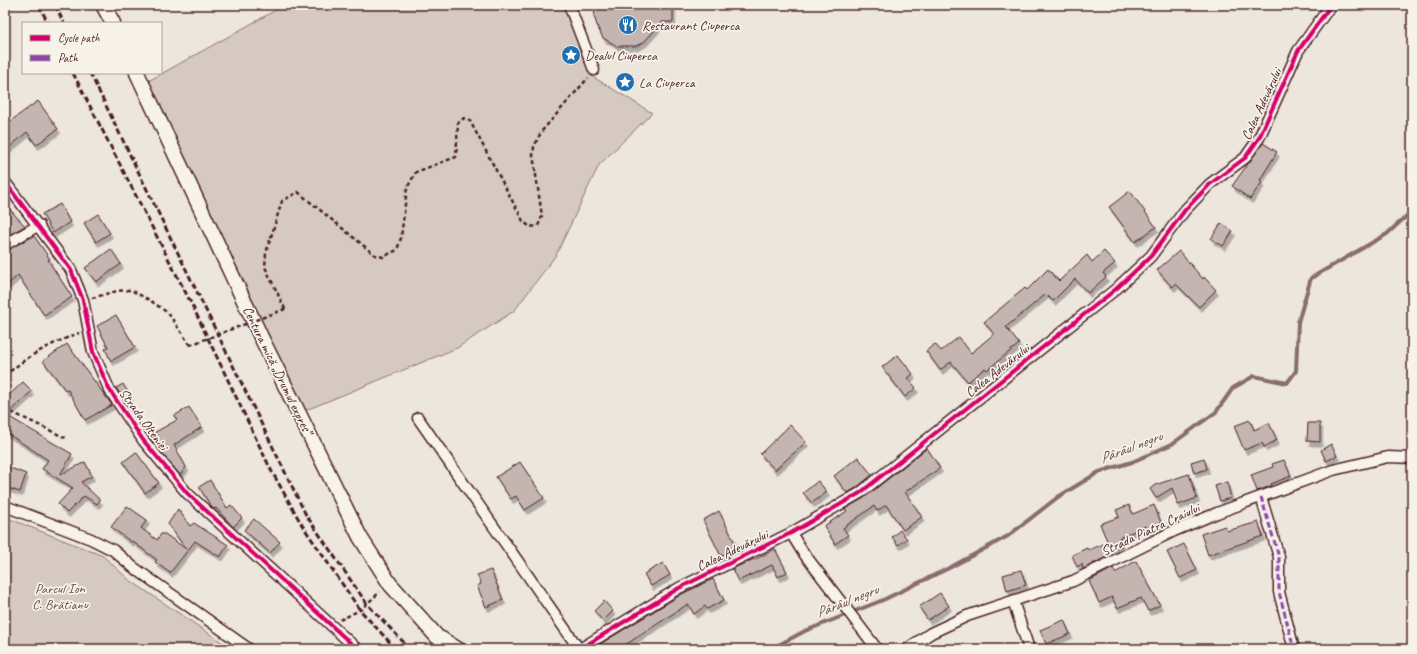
<svg xmlns="http://www.w3.org/2000/svg" width="1417" height="654" font-family="Caveat,sans-serif">
<style>
.green{fill:#d5c9c2;stroke:#907476}
.lines{fill:none;stroke-linecap:round;stroke-linejoin:round}
.stream{stroke:#896c6f;stroke-width:4}
.building{fill:#c4b5b0;stroke:#4a1f2b;filter:url(#shadow)}
.minor-casing{stroke:#4a1f2b;stroke-width:13}
.secondary-casing{stroke:#4a1f2b;stroke-width:17}
.path{stroke:#4a1f2b;stroke-width:2.5;stroke-dasharray:4 3;stroke-linecap:butt}
.minor{stroke:#f7f3e8;stroke-width:10}
.secondary{stroke:#f7f3e8;stroke-width:14}
.rail{stroke:#4a1f2b;stroke-width:3;stroke-dasharray:6 3;stroke-linecap:butt}
.path-bridge{stroke:#4a1f2b;stroke-width:2.5;stroke-dasharray:4 3;stroke-linecap:butt}
.quiet{stroke:#8e44ad;stroke-width:3;stroke-dasharray:6 3;stroke-linecap:butt}
.cycleway-casing{stroke:#f7f3e8;stroke-width:6}
.cycleway{stroke:#d6006c;stroke-width:4}
.labels{text-anchor:middle;stroke-width:3.5;stroke-linejoin:round;paint-order:stroke}
.poi-label{font-size:14px;fill:#4a1f2b;stroke:#f7f3e8;text-anchor:start}
.street-label{font-size:14px;fill:#4a1f2b;stroke:#f7f3e8}
.park-label{font-size:14px;fill:#6d4a51;stroke:#f7f3e8}
.water-label{font-size:15px;font-style:italic;fill:#6f4c53;stroke:#f7f3e8}
</style>
<defs>
<filter id="shadow"><feDropShadow dx="2.5" dy="4.5" stdDeviation="0" flood-color="#0004"/></filter>
</defs>
<rect width="100%" height="100%" fill="#ece6dd"/>
<filter id="ink" filterUnits="userSpaceOnUse"><feTurbulence type="fractalNoise" baseFrequency=".025" numOctaves="2"/><feDisplacementMap in="SourceGraphic" scale="8" xChannelSelector="R" yChannelSelector="G"/><feConvolveMatrix kernelMatrix="1 2 1 2 8 2 1 2 1" color-interpolation-filters="sRGB"/></filter>
<g filter="url(#ink)">
<!-- green -->
<g class="green">
<path d="M285,5H567L590,75L652,113L599,165L556,255L514,311L457,348L299,413L143,84Z"/>
<path d="M5,517L103,556L128,579L232,649H5Z"/>
</g>
<g class="lines">
<!-- stream -->
<path class="stream" d="M771,649L805,631L883,600L951,567L1008,536L1058,497L1099,472L1132,462L1172,444L1216,412L1233,388L1254,376L1287,383L1296,371L1298,322L1311,278L1387,234L1412,211"/>
</g>
<!-- building -->
<g class="building">
<path d="M596,5H673V22H662L644,42L636,46H617L603,38L598,28L594,16Z"/>
<path d="M38,101L58,129L36,145L27,132L5,151V125Z"/>
<path d="M1263,143L1277,152L1260,180L1262,182L1250,199L1232,186Z"/>
<path d="M1130,191L1156,227L1135,242L1109,207Z"/>
<path d="M5,204L25,226L5,237Z"/>
<path d="M60,204L70,222L53,233L42,214Z"/>
<path d="M98,214L110,233L96,242L84,223Z"/>
<path d="M1221,223L1233,231L1223,246L1211,239Z"/>
<path d="M34,236L50,259L48,260L72,297L44,315L18,275L5,287V251Z"/>
<path d="M111,249L121,264L96,282L85,268Z"/>
<path d="M1104,251L1115,263L1103,273L1106,277L1088,293L1075,279L1053,301L1046,294L1006,327L1019,344L987,370L985,368L968,382L951,362L940,370L926,351L935,344L941,351L959,337L971,353L994,334L984,322L1025,288L1027,290L1048,269L1059,281L1087,255L1092,262Z"/>
<path d="M1179,251L1203,279L1204,277L1216,290L1199,307L1176,284L1172,287L1157,270Z"/>
<path d="M116,315L135,347L111,361L105,349L108,347L97,326Z"/>
<path d="M67,344L112,405L85,420L68,390L66,391L43,361Z"/>
<path d="M898,355L913,374L908,378L916,388L905,397L882,367Z"/>
<path d="M23,382L32,391L6,415L72,454L60,475L85,462L92,476L81,482L100,500L97,504L84,496L67,513L58,504L73,488L42,469L48,460L5,432V399Z"/>
<path d="M123,384L131,397L125,401L116,388Z"/>
<path d="M189,407L202,427L174,445L186,467L180,475L154,444L150,435L177,420L174,416Z"/>
<path d="M1250,420L1254,430L1269,423L1277,440L1264,447L1262,443L1244,450L1234,426Z"/>
<path d="M1308,423H1320V442L1307,441Z"/>
<path d="M790,425L806,442L775,470L760,454Z"/>
<path d="M1331,444L1337,456L1326,461L1321,450Z"/>
<path d="M927,448L940,468L905,492L922,517L903,530L886,505L877,511L874,506L843,528L848,535L835,544L824,526L847,511L845,509L864,498Z"/>
<path d="M136,452L159,483L145,493L123,462Z"/>
<path d="M858,457L872,475L856,488L847,493L834,476Z"/>
<path d="M1204,458L1207,469L1194,473L1191,462Z"/>
<path d="M1284,460L1291,476L1271,484V486L1257,491L1251,475L1273,467L1272,464Z"/>
<path d="M520,462L544,498L525,510L516,496L511,499L496,477Z"/>
<path d="M5,466L26,474L20,492L5,487Z"/>
<path d="M1189,474L1197,498L1178,505L1172,488L1156,498L1150,489L1155,485Z"/>
<path d="M210,480L227,508L231,505L242,518L233,527L216,508L214,509L212,508L199,487Z"/>
<path d="M818,481L827,492L812,503L803,493Z"/>
<path d="M1227,482L1231,498L1220,501L1215,486Z"/>
<path d="M1129,505L1133,514L1154,505L1162,525L1147,531L1145,526L1119,538L1122,546L1111,550L1100,524L1119,517L1116,510Z"/>
<path d="M127,506L147,520L141,528L157,540L161,534H165L186,549L168,524L178,509L190,526L194,523L228,545L220,557L195,541L170,573L155,562L157,560L132,541L131,542L111,527Z"/>
<path d="M719,511L739,551L727,557L725,554L721,556L703,520Z"/>
<path d="M254,519L280,542L270,553L244,530Z"/>
<path d="M1258,522L1263,536L1208,555L1201,534L1225,526L1227,531Z"/>
<path d="M900,530L907,539L898,545L892,537Z"/>
<path d="M1104,544L1108,556L1083,569L1082,564L1077,567L1072,555L1087,548L1088,550Z"/>
<path d="M1184,544L1197,570L1180,578L1167,552Z"/>
<path d="M775,549L787,572L778,577L772,565L738,581L732,569L754,559V560Z"/>
<path d="M1136,561L1160,605L1148,611L1141,598L1117,608L1112,597L1099,603L1089,581L1113,568L1115,573Z"/>
<path d="M663,563L670,575L651,586L644,574Z"/>
<path d="M491,570L503,600L486,607L477,586L481,584L477,575Z"/>
<path d="M1021,570L1026,585L1007,591L1003,575Z"/>
<path d="M713,579L724,600L707,609L705,606L694,614L688,604L619,649H592L682,594Z"/>
<path d="M940,593L949,606L928,620L919,607Z"/>
<path d="M604,601L613,611L603,621L594,611Z"/>
<path d="M1064,620L1070,634L1046,644L1040,630Z"/>
</g>
<g class="lines">
<defs>
<g id="minor">
<path d="M569,5L594,70"/>
<path d="M5,182L71,270L83,300L93,352L109,389L143,440L187,493L357,649"/>
<path d="M5,245L39,225"/>
<path d="M418,418L579,649"/>
<path d="M1261,497L1279,557V592L1294,649"/>
<path d="M5,506L91,539L113,550L133,567L249,649"/>
<path d="M791,533L802,551L877,649"/>
<path d="M1013,601L1029,649"/>
<path d="M442,637L461,649"/>
<path d="M580,649L679,588L791,533L860,493L1116,289L1151,256L1185,210L1210,184L1245,158L1259,138L1298,51L1331,5"/>
<path d="M907,649L931,633L967,616L1073,581L1174,531L1217,513L1333,470L1388,457L1412,458"/>
</g>
<g id="secondary">
<path d="M103,5L113,23"/>
<path d="M137,73L261,337L360,537L390,584L448,649"/>
</g>
</defs>
<!-- minor casing -->
<use href="#minor" class="minor-casing"/>
<!-- secondary casing -->
<use href="#secondary" class="secondary-casing"/>
<!-- path -->
<g class="path">
<path d="M92,298L117,291L131,290L151,301L168,313L190,345"/>
<path d="M285,309L265,267L266,253L282,201L298,192L375,255L383,257L397,250L401,238L407,188L416,172L456,157L458,123L464,118L470,121L523,221L530,227L538,226L542,216L533,155L534,147L541,132L588,78"/>
<path d="M5,376C26,356 53,343 79,333"/>
<path d="M5,409L66,438"/>
<path d="M340,620L360,610L380,592"/>
</g>
<!-- minor -->
<use href="#minor" class="minor"/>
<!-- secondary -->
<use href="#secondary" class="secondary"/>
<!-- rail -->
<g class="rail">
<path d="M39,5L48,23"/>
<path d="M55,5L64,23"/>
<path d="M73,73L192,305L271,470L302,525L360,610L396,649"/>
<path d="M90,73L306,515L367,604L410,649"/>
</g>
<!-- path-bridge -->
<path class="path-bridge" d="M190,345L285,309"/>
<!-- quiet -->
<path class="quiet" d="M1261,497L1279,557V592L1294,649"/>
<defs>
<g id="cycleway">
<path d="M5,182L71,270L83,300L93,352L109,389L143,440L187,493L357,649"/>
<path d="M580,649L679,588L791,533L860,493L1116,289L1151,256L1185,210L1210,184L1245,158L1259,138L1298,51L1331,5"/>
</g>
</defs>
<!-- cycleway casing -->
<use href="#cycleway" class="cycleway-casing"/>
<!-- cycleway -->
<use href="#cycleway" class="cycleway"/>
</g>
</g>
<!-- icons -->
<defs>
<symbol id="restaurant-disc" viewBox="-11 -11 22 22"><circle r="9.5" fill="#1f6fb2" stroke="#f7f3e8"/><path d="M-5-6h1v4h1v-4h1v4h1v-4h1v5L-1.5 .5V6h-2V.5L-5-1ZM5-6V6H3V1.5H1.5Q1.5-4 5-6Z" fill="#fff"/></symbol>
<symbol id="sight-disc" viewBox="-11 -11 22 22"><circle r="9.5" fill="#1f6fb2" stroke="#f7f3e8"/><path d="M0-6L1.8-2.2L6-1.7L2.9 1.2L3.7 5.4L0 3.3L-3.7 5.4L-2.9 1.2L-6-1.7L-1.8-2.2Z" fill="#fff"/></symbol>
</defs>
<g fill-rule="evenodd">
<use href="#restaurant-disc" x="617" y="14" width="22" height="22"/>
<use href="#sight-disc" x="560" y="44" width="22" height="22"/>
<use href="#sight-disc" x="614" y="71" width="22" height="22"/>
</g>
<g class="labels">
<!-- poi labels -->
<g class="poi-label">
<text x="642" y="30">Restaurant Ciuperca</text>
<text x="585" y="60">Dealul Ciuperca</text>
<text x="639" y="87">La Ciuperca</text>
</g>
<!-- street labels -->
<g class="street-label">
<text transform="translate(1261 104) rotate(-65)" y="5">Calea Adevărului</text>
<text transform="translate(278 370) rotate(64)" y="5">Centura mică „Drumul expres”</text>
<text transform="translate(997 370) rotate(-38)" y="5">Calea Adevărului</text>
<text transform="translate(144 419) rotate(54)" y="5">Strada Olteniei</text>
<text transform="translate(1150 529) rotate(-25)" y="5">Strada Piatra Craiului</text>
<text transform="translate(732 550) rotate(-26)" y="5">Calea Adevărului</text>
</g>
<!-- park labels -->
<g class="park-label">
<text x="60" y="593">Parcul Ion<tspan x="60" dy="16">C. Brătianu</tspan></text>
</g>
<!-- water labels -->
<g class="water-label">
<text transform="translate(1131 447) rotate(-21)" y="5">Pârâul negru</text>
<text transform="translate(847 601) rotate(-22)" y="5">Pârâul negru</text>
</g>
</g>
<!-- margin -->
<rect width="1417" height="654" fill="none" stroke="#f7f3e8" stroke-width="20"/>
<rect x="10" y="10" width="1397" height="634" fill="none" stroke="#4a1f2b" stroke-width="1.5" filter="url(#ink)"/>
<!-- legend -->
<rect x="22" y="22" width="140" height="52" fill="#f7f3e8" stroke="#b29e9c"/>
<rect x="30" y="35" width="20" height="6" fill="#d6006c" stroke="#b29e9c"/>
<text x="58" y="42" font-size="12" fill="#4a1f2b">Cycle path</text>
<rect x="30" y="55" width="20" height="6" fill="#8e44ad" stroke="#b29e9c"/>
<text x="58" y="62" font-size="12" fill="#4a1f2b">Path</text>
</svg>
